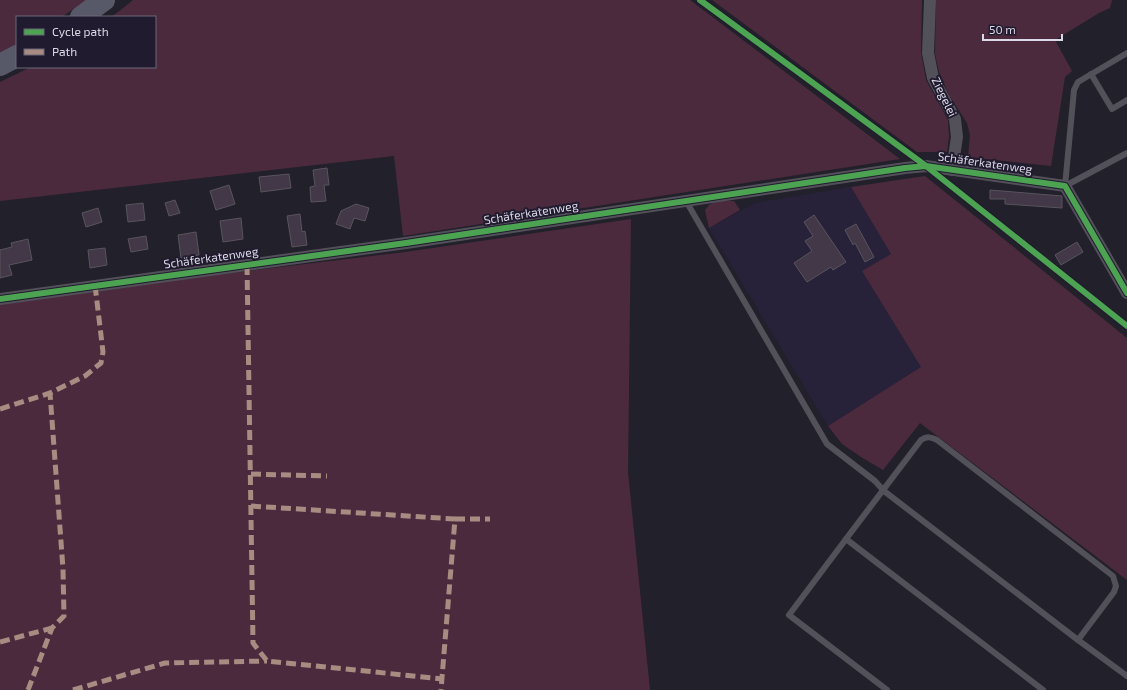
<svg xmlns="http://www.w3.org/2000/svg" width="1127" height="690" font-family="'Exo 2',sans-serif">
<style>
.built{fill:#27223a}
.green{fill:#4c2a3e}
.building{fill:#423847;stroke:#59545d}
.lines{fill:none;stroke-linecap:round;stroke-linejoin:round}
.service{stroke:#525059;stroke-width:6}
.minor{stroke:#525059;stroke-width:12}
.motorway{stroke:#585968;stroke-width:22}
.quiet{stroke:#a88b81;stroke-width:5;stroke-dasharray:10 5;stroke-linecap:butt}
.cycleway-casing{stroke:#201b2f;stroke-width:8}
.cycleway{stroke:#4ca352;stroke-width:6}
.labels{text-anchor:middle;stroke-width:4;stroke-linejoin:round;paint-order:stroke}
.street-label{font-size:12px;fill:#dbd9e7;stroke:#201b2f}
</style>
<rect width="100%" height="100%" fill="#22202a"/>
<!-- built -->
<path class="built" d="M851,187L891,254L862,271L921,367L828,426L709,228L755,203Z"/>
<!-- green -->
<g class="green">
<path d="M0,0H86L62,17H17V45L0,53Z"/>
<path d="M133,0H690L900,159L403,236L394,156L0,201V82L31,67H155V17H111L122,9Z"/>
<path d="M712,0H922L921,52L926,80L948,120L949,137L947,152H917Z"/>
<path d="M936,0H1112L1110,8L1099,13L1055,40L1072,71L1065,77L1051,166L968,157L970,135L967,123L949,95L939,72L935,54Z"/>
<path d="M925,176L1127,338V580L920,423L883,470L861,457L842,444L828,426L921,367L862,271L891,254L851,187Z"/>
<path d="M716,201H734L740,210L709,228L705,210L709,205Z"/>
<path d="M631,219L628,472L650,690H0V305L107,288L405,252Z"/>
</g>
<!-- building -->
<g class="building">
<path d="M327,168L329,185H324L326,201L311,202L310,187L315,186L313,170Z"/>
<path d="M289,174L291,188L261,192L259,177Z"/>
<path d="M229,185L235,204L216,210L210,191Z"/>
<path d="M990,190L1062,196V208L1005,204V199H990Z"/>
<path d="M175,200L180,213L169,216L165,203Z"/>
<path d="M143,203L145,220L128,222L126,205Z"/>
<path d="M356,204L369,208L365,221L354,218L350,229L336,224L341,211Z"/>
<path d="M98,208L102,222L86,227L82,213Z"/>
<path d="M300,214L302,232L305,231L307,245L292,247L287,216Z"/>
<path d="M814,215L846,262L833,270L831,267L807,282L794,263L812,251L805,241L813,236L804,222Z"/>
<path d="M241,218L243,239L223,242L220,221Z"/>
<path d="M856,224L874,257L865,262L855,243L853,245L845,230Z"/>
<path d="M196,232L199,255L181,258L178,235Z"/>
<path d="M146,236L148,249L131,252L128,239Z"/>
<path d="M28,239L32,260L9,265L12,275L0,278V250L12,247L11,243Z"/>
<path d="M1077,242L1083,252L1061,265L1055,255Z"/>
<path d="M105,248L107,265L90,268L88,250Z"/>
</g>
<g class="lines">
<!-- service -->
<g class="service">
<path d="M1091,74L1112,109L1127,100"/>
<path d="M1065,186L1074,90L1078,82L1127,53"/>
<path d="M1065,186L1127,153"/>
<path d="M686,201L827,444L875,481L884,491L1078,640L1114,592L1116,586L1113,576L937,440C931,437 927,436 921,440L846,539L1043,690"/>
<path d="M846,539L789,615L887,690"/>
<path d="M1078,640L1127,676"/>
</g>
<!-- minor -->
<g class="minor">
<path d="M930,0L928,53L933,78L955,119L957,137L952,170"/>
<path d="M0,299L406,243L905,168L926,166L1065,186L1127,293"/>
</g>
<!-- motorway -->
<g class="motorway">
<path d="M81,17L104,0"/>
<path d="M0,65L17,56"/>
</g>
<!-- quiet -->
<g class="quiet">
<path d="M247,265L253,643L267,661L443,679"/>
<path d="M0,409L50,393L85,376L101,363L103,352L95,285"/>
<path d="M251,474L327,476"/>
<path d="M251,506L455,519L441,690"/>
<path d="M455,519H490"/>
<path d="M0,642L52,628"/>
<path d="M28,690L52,628L64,616L63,569L50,393"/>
<path d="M73,690L165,663L267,661"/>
</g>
<defs>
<g id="cycleway">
<path d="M700,0L926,166L1127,326"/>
<path d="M0,299L406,243L905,168L926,166L1065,186L1127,293"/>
</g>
</defs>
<!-- cycleway casing -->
<use href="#cycleway" class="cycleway-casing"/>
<!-- cycleway -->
<use href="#cycleway" class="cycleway"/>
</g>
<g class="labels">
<!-- street labels -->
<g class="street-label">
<text transform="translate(944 97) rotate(64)" y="4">Ziegelei</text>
<text transform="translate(985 163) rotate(8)" y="4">Schäferkatenweg</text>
<text transform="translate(531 213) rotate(-9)" y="4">Schäferkatenweg</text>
<text transform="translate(211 258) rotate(-8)" y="4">Schäferkatenweg</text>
</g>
</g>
<!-- legend -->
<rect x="16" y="16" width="140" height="52" fill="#201b2f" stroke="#6b6779"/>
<rect x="24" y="29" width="20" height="6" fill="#4ca352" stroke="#6b6779"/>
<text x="52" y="36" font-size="12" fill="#dbd9e7">Cycle path</text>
<rect x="24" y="49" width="20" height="6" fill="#a88b81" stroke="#6b6779"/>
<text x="52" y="56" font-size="12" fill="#dbd9e7">Path</text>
<!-- scale -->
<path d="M983 34v6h79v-6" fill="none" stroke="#dbd9e7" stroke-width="2"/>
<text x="989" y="34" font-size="12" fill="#dbd9e7" stroke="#201b2f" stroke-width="3" paint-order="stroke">50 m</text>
</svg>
